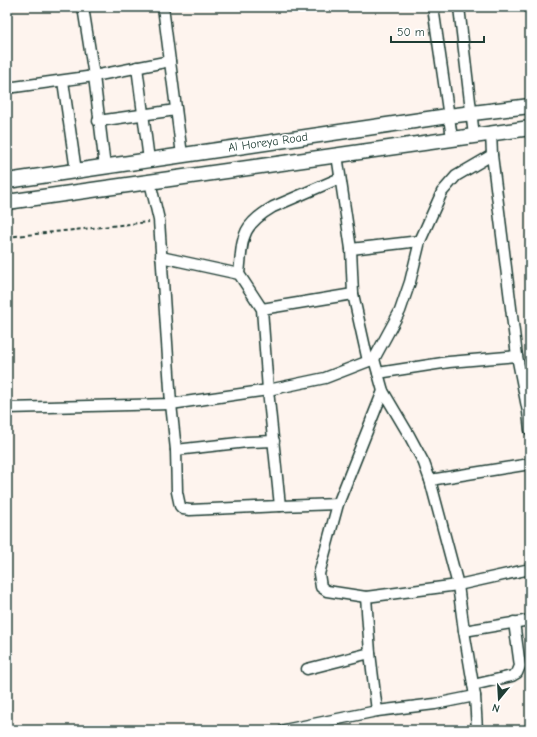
<svg xmlns="http://www.w3.org/2000/svg" width="537" height="737" font-family="'Comic Neue',sans-serif">
<style>
.lines{fill:none;stroke-linecap:round;stroke-linejoin:round}
.minor-casing{stroke:#1f3d34;stroke-width:13}
.secondary-casing{stroke:#1f3d34;stroke-width:17}
.path{stroke:#1f3d34;stroke-width:2;stroke-dasharray:4 3;stroke-linecap:butt}
.minor{stroke:#fff;stroke-width:10}
.secondary{stroke:#fff;stroke-width:14}
.labels{text-anchor:middle;stroke-width:3;stroke-linejoin:round;paint-order:stroke}
.street-label{font-size:12px;fill:#1f3d34;stroke:#fff}
</style>
<rect width="100%" height="100%" fill="#fef4ee"/>
<filter id="ink" filterUnits="userSpaceOnUse"><feTurbulence type="fractalNoise" baseFrequency=".025" numOctaves="2"/><feDisplacementMap in="SourceGraphic" scale="8" xChannelSelector="R" yChannelSelector="G"/><feConvolveMatrix kernelMatrix="1 2 1 2 8 2 1 2 1" color-interpolation-filters="sRGB"/></filter>
<g filter="url(#ink)">
<g class="lines">
<defs>
<g id="minor">
<path d="M83,7L94,76L105,167"/>
<path d="M163,7L182,155"/>
<path d="M433,7L452,138"/>
<path d="M459,7L474,136"/>
<path d="M137,67L149,160"/>
<path d="M63,81L76,171"/>
<path d="M7,88L94,76L170,61"/>
<path d="M98,121L176,110"/>
<path d="M491,133L492,155"/>
<path d="M150,182L159,220L171,404L176,450L177,492L180,506L183,509L190,510L280,506L268,390L262,309L239,274C243,239 239,227 273,207L340,178"/>
<path d="M351,249L420,241"/>
<path d="M161,257L239,274"/>
<path d="M353,294L368,361"/>
<path d="M262,309L353,294L351,249L337,155"/>
<path d="M374,359L383,391L409,435L424,463L430,480L458,585L464,631L475,696L477,730"/>
<path d="M378,373L449,362L517,356"/>
<path d="M7,408L171,404L268,390L325,378L374,359L400,311L410,282L420,241L442,192L456,176L492,155L517,356L528,412L530,430"/>
<path d="M176,450L247,442L274,441"/>
<path d="M430,480L530,464"/>
<path d="M280,506L338,504"/>
<path d="M366,597L327,591L321,587L319,574L338,504L383,391"/>
<path d="M464,631L530,620"/>
<path d="M307,669L370,653"/>
<path d="M473,685L512,676L517,673L520,666L514,622"/>
<path d="M377,711L370,653L366,597L458,585L530,569"/>
<path d="M284,730L377,711L435,704L475,696"/>
</g>
<g id="secondary">
<path d="M7,181L448,116L530,106"/>
<path d="M7,202L530,128"/>
</g>
</defs>
<!-- minor casing -->
<use href="#minor" class="minor-casing"/>
<!-- secondary casing -->
<use href="#secondary" class="secondary-casing"/>
<!-- path -->
<path class="path" d="M7,237L149,222"/>
<!-- minor -->
<use href="#minor" class="minor"/>
<!-- secondary -->
<use href="#secondary" class="secondary"/>
</g>
</g>
<g class="labels">
<!-- street labels -->
<g class="street-label">
<text transform="translate(268 142) rotate(-8)" y="4">Al Horeya Road</text>
</g>
</g>
<!-- margin -->
<rect width="537" height="737" fill="none" stroke="#fff" stroke-width="24"/>
<rect x="12" y="12" width="513" height="713" fill="none" stroke="#1f3d34" stroke-width="1.5" filter="url(#ink)"/>
<!-- north arrow -->
<g transform="translate(499 699) rotate(198)" stroke="#ffffff" stroke-width="3" paint-order="stroke">
<path d="M0-3L7 15L0 10L-7 15Z" fill="#1f3d34"/>
<text y="-6" font-size="11" font-weight="bold" text-anchor="middle" fill="#1f3d34">N</text>
</g>
<!-- scale -->
<path d="M391 36v6h93v-6" fill="none" stroke="#1f3d34" stroke-width="2"/>
<text x="397" y="36" font-size="12" fill="#1f3d34" stroke="#ffffff" stroke-width="3" paint-order="stroke">50 m</text>
</svg>
